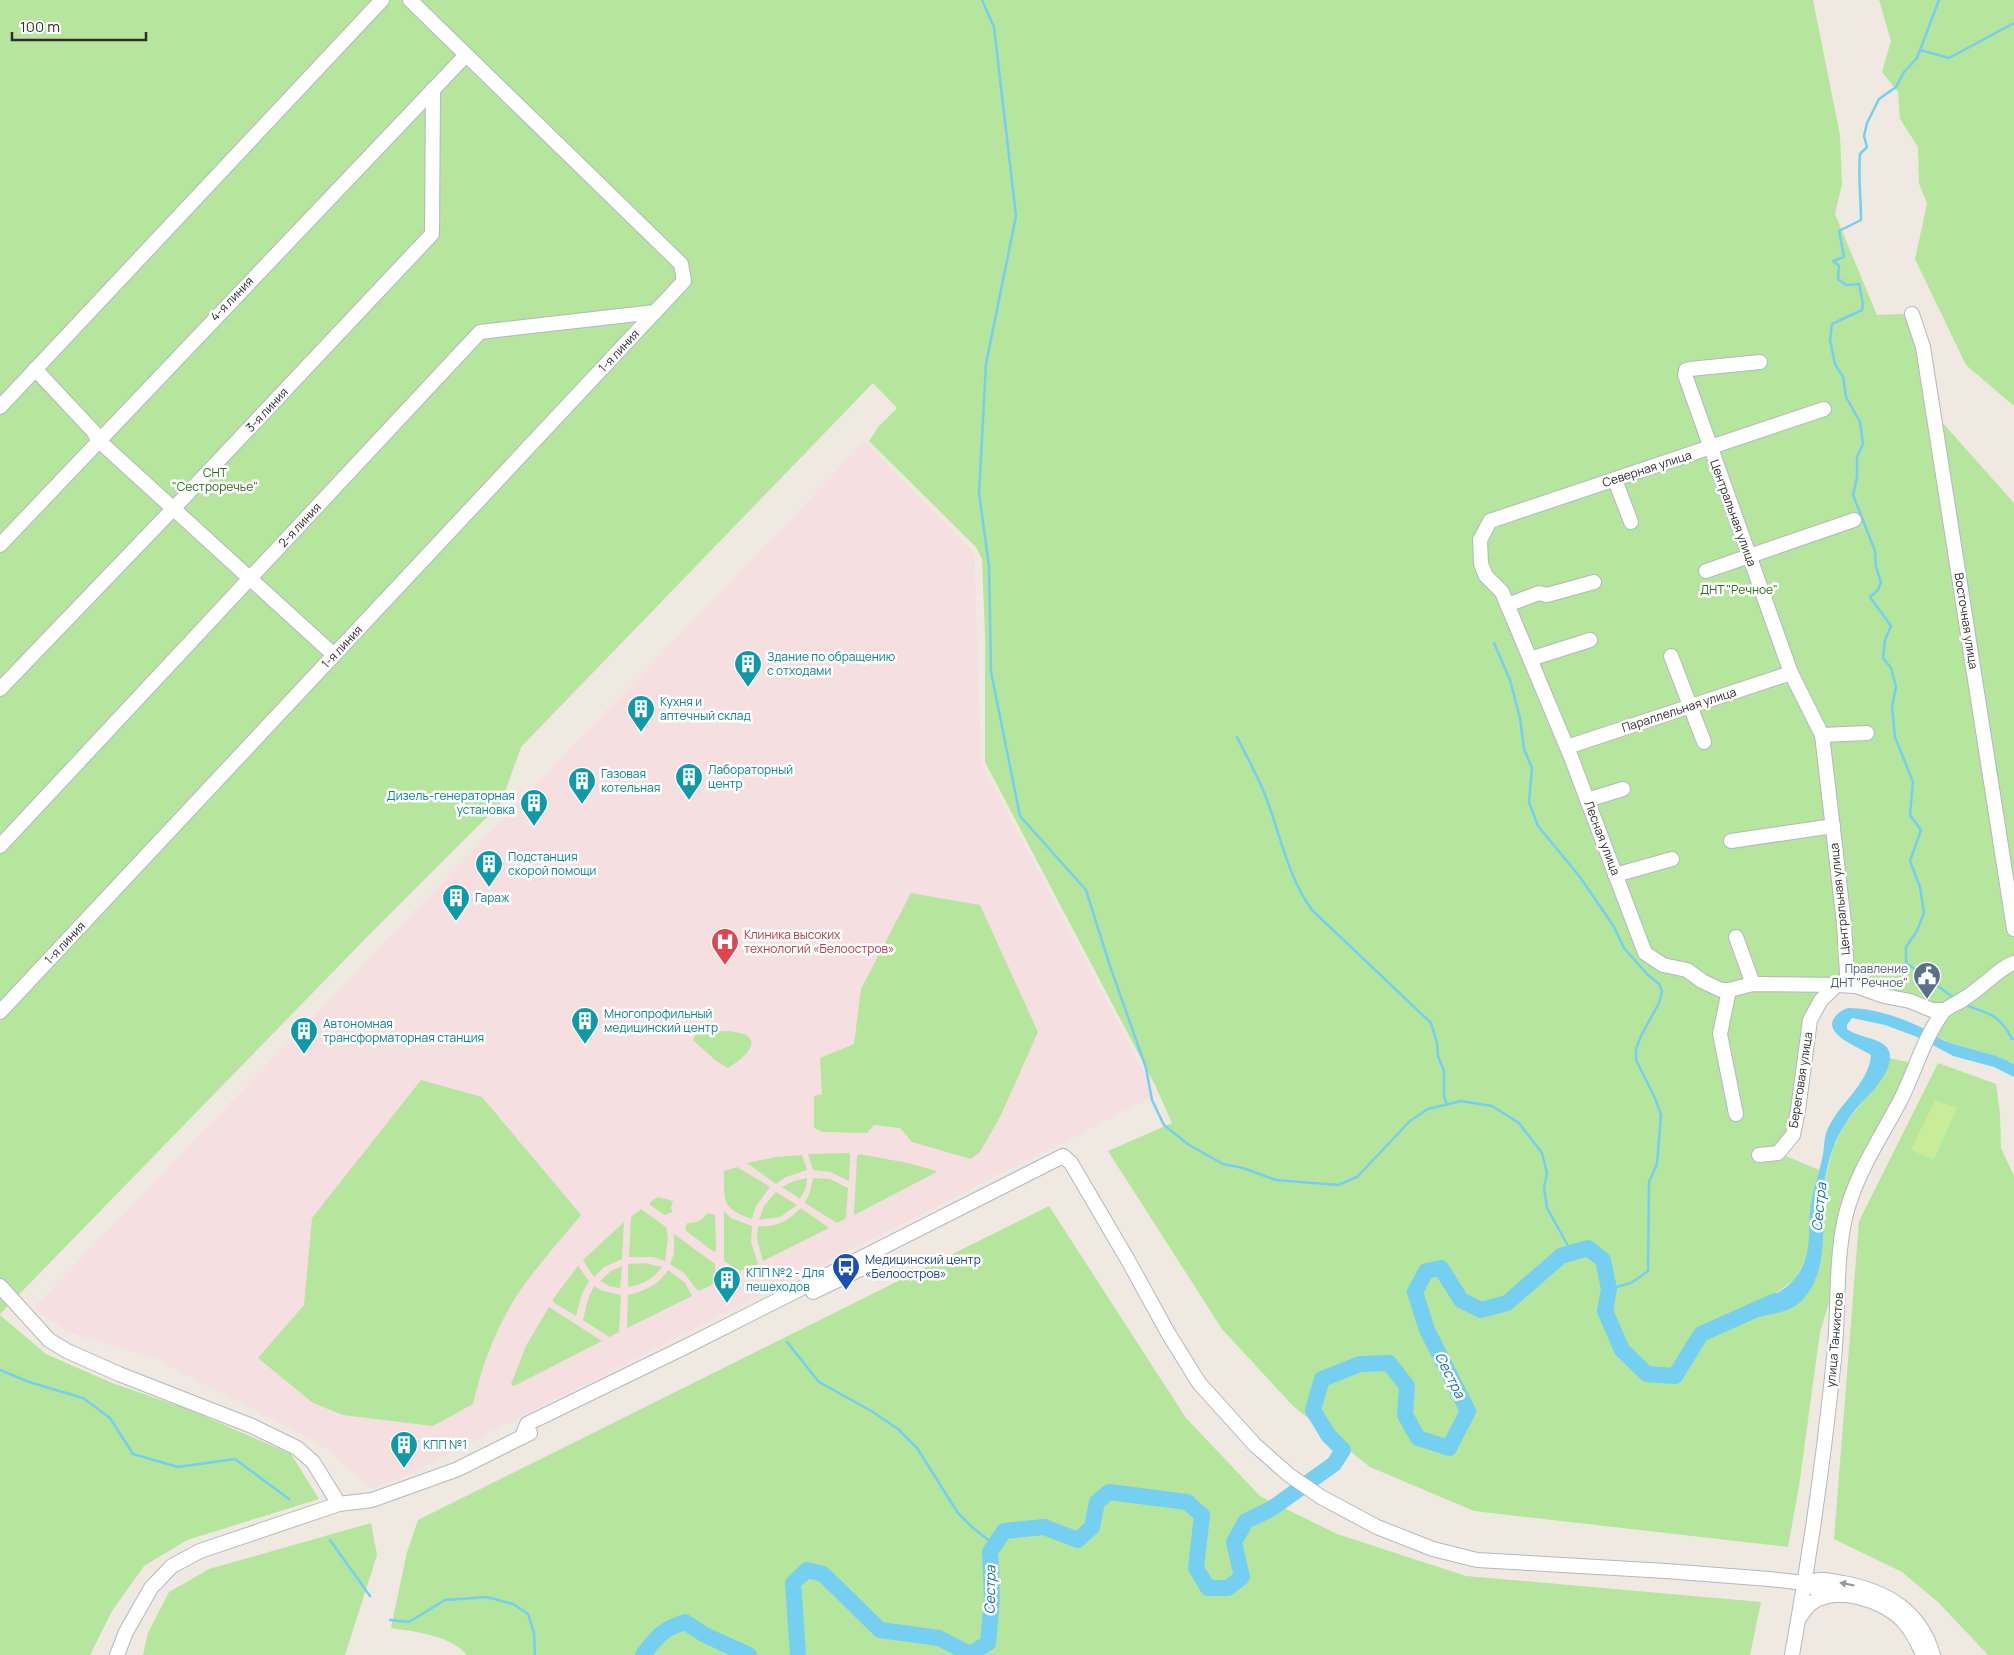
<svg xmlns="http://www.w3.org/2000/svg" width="2014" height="1655" font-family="Manrope,sans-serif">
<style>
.medical{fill:#f5dfe0}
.green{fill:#b6e59e}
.pitch{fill:#c9ec9a}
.water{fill:#75cff0}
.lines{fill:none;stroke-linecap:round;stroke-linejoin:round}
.stream{stroke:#75cff0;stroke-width:2.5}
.river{stroke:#75cff0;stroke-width:16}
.minor-casing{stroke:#b4b7c1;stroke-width:16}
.minor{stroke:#fff;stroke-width:14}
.oneway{fill:#969696}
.labels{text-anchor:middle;stroke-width:5;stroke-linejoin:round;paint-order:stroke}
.street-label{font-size:12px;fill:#2e2e2e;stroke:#fff}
.park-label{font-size:12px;fill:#2c6e1b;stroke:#fff}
.culture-label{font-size:12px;fill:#0d838f;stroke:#fff;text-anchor:start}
.health-label{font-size:12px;fill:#be3a42;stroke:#fff;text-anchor:start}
.service-label{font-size:12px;fill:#4e5e75;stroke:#fff;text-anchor:end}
.transit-label{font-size:12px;fill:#164399;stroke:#fff;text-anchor:start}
.water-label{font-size:14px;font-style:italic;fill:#0d6fa3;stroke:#fff}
</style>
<rect width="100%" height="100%" fill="#efe9e1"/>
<!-- medical -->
<path class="medical" d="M865,442L974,553L981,763L1156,1095L396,1480L370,1488L326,1448L232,1398L158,1360L66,1331L34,1308Z"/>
<!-- green -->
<g class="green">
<path d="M0,0H1813L1840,135L1842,184L1835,214L1877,315L1905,314L1913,316L1933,412L2014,503V1064C1988,1050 1957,1050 1933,1034L1947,1009L1840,985L1821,1000L1798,1110L1779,1153L1819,1170L1810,1212L1811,1240L1806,1257L1796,1278L1770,1298L1758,1317L1797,1305L1816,1279L1820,1262L1825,1181L1833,1148L1844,1125L1868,1095L1889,1063V1058L1912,1063L1897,1097L1835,1257L1829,1303L1820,1332L1799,1486L1788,1547L1474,1511L1370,1467L1293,1406L1222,1329L1108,1151L1172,1123L1155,1085L985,762V636L982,559L976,547L869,441L879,426L897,408L873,383L521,747L501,803L366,938L0,1314Z"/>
<path d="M1879,0H2014V406L1966,365L1915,259L1927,204L1919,183L1918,147L1900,119L1898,92L1882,72L1891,41Z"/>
<path d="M911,893L980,905L1038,1032L1001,1115L980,1152L971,1159L912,1142L900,1128L874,1125L867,1133L823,1132L814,1128V1096L822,1094L820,1058L854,1044L861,989Z"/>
<path d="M730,1031C735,1032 742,1033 746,1035C763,1045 736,1063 728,1068L716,1061L693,1040L696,1034L704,1032Z"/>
<path d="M1938,1063L1996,1084L2000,1113L2001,1148L2014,1176V1655H1988L1939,1603L1902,1572L1834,1539L1859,1221Z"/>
<path d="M421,1080L482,1097L581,1215C563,1237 544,1258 527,1281C500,1317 483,1361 473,1404L433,1426L343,1415L313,1403L258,1358L304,1305L312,1218Z"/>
<path d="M849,1153L850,1156L849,1181L831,1172L813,1170L808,1154Z"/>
<path d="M859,1154L908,1163L936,1171L935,1173L854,1215L857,1156Z"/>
<path d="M802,1155L807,1170L786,1177L776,1184L747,1163L776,1157Z"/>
<path d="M737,1167L770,1187L756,1206L752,1219C721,1209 724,1200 724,1171Z"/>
<path d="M807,1178L806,1188L800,1199L782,1187L794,1181Z"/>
<path d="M813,1178L830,1179L848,1188L846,1218L837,1223L805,1203L810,1192Z"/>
<path d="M776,1192L797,1205L780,1217L759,1220L764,1206Z"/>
<path d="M658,1197L673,1201L671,1207L672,1212L665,1215L650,1205V1202Z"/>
<path d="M1049,1206L1186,1418L1260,1496L1337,1534L1466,1576L1761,1602L1750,1655H467C450,1635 417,1632 391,1628L407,1552L418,1520Z"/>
<path d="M801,1208L829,1228L763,1261L757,1239L758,1226C776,1228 788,1221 801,1208Z"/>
<path d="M641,1209L666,1227L668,1237L665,1261L653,1257H629L631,1217Z"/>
<path d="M724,1211L731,1218L752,1226L751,1242L758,1264L740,1271L724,1261Z"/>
<path d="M707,1213L715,1215L716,1250L714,1252L685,1230L687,1223C697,1223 702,1221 707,1213Z"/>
<path d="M624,1222L622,1259L604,1267L594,1277L583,1260Z"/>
<path d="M674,1234L715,1264L716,1283L698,1291L684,1273L670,1264L674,1254Z"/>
<path d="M644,1263L662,1267C652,1280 643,1284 628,1287V1264Z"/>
<path d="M578,1266L589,1281L582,1294L576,1316L553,1302V1299Z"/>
<path d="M622,1266L620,1288L609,1286L600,1281L611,1271Z"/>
<path d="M668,1270L685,1283L692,1296L627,1328L628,1295C644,1291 659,1285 668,1270Z"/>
<path d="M594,1286L603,1291L621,1295L619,1332L609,1337L583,1320L588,1299Z"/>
<path d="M549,1307L602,1341L514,1386L511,1384L526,1346Z"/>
<path d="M0,1315L46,1354L112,1383L190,1410L291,1454L319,1499L187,1540L144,1566L112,1611L90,1655H0Z"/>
<path d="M371,1523L377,1555L345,1655H143L148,1633L169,1592L209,1569Z"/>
</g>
<!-- pitch -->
<path class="pitch" d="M1935,1100L1957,1108L1934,1160L1911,1150Z"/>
<!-- water -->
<path class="water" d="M1848,1008C1875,1008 1905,1019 1929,1031C1935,1034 1939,1039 1945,1041C1968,1050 1992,1052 2014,1064V1077L1994,1067L1953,1056L1920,1038L1885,1025L1857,1019L1852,1018L1847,1025V1029C1859,1039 1888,1037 1890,1055C1891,1076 1868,1095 1856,1109C1847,1120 1838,1134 1833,1148C1828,1162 1824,1181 1823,1196C1823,1231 1828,1279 1798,1304C1789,1312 1770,1314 1758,1317L1752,1305C1770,1298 1790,1289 1800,1271C1812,1249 1808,1234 1810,1211C1812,1192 1819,1174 1823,1155C1824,1148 1824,1140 1826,1133C1837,1104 1869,1085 1871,1055C1861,1048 1826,1036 1833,1020C1836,1014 1842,1010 1848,1008Z"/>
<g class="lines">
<!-- stream -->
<g class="stream">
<path d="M982,0L994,27L1016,216L986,364L979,493L989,566L991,672L1020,816L1086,890L1110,966L1146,1068L1152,1100L1164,1125L1189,1145L1223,1164L1243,1168L1276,1180L1338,1185L1357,1177L1410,1121L1428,1109L1461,1101L1492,1106L1519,1123L1542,1153L1547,1173L1544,1188L1547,1208L1572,1253"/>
<path d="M1939,0L1917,58L1904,72L1896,87L1879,99L1867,123L1864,136L1867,147L1860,154C1858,176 1861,198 1861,220L1839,231L1844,257L1833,261L1839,266L1838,279L1846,285L1859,284L1863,304L1862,310L1832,324L1830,340L1835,364L1843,377L1846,397L1860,422L1863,444L1857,457V477L1853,495L1875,551L1876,567L1881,582L1878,590L1870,597L1891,626L1885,640L1883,658L1891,668L1896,687L1892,707L1895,737L1913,782L1910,815L1921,830L1910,861L1920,887L1924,913L1917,931L1906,947V963L1954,998"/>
<path d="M1920,50L1949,58L2014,23"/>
<path d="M1494,643L1510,680L1520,718L1524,749L1532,768L1529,802L1538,826L1580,877L1614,927L1624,948L1647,974L1659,984L1662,991L1659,1003L1641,1036L1636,1049V1060L1655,1098L1661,1115L1657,1164L1649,1182L1648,1271L1631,1283L1609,1289"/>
<path d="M1237,737C1247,757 1259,778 1267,800C1281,837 1288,877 1312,910L1431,1023L1437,1043L1438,1056L1444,1071V1096L1447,1105"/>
<path d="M1965,1005C1990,1014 1999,1014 2012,1039H2014"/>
<path d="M787,1342L819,1382L873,1412L898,1429L917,1448L958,1513L973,1528L995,1545"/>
<path d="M0,1370L29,1382L83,1398L110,1418L133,1454L178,1467L235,1459L289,1499"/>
<path d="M330,1540L370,1596"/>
<path d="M390,1620L409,1622L445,1600L487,1597L513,1604L528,1614L534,1633L535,1655"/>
</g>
<!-- river -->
<g class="river">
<path d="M643,1655C657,1636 663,1629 685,1622L705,1635L749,1655"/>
<path d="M798,1655L793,1583L807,1570L823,1574L880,1630L939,1638L970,1654L988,1643L992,1598L990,1552L1004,1531L1044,1527L1078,1540L1092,1527L1097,1502L1109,1492L1187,1502L1202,1515L1196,1568L1208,1588H1228L1242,1577L1234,1542L1246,1521L1271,1509L1334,1464L1343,1450L1328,1435L1313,1410L1322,1379L1360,1364L1389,1363L1407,1386L1405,1415L1418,1438L1449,1448L1468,1411L1427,1330L1415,1292L1426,1271L1441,1268L1461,1300L1481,1310L1507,1303L1561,1256L1588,1248L1603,1260L1609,1289L1605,1311L1622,1350L1647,1374L1675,1376L1701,1334L1775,1301"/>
</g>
<defs>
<g id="minor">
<path d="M1912,314L1923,347L2014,929"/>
<path d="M1760,362L1690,369L1686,370L1685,375L1791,673L1822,735L1844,923L1847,974L1849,980L1856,986"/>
<path d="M35,369L94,432L98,440L334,655"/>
<path d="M0,407L382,0"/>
<path d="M1824,409L1490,521L1480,540L1481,564L1486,576L1502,592L1571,757L1645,953L1663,965L1687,970L1702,981L1721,990H1729L1753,984L1837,985"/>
<path d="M1615,480L1631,522"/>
<path d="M0,545L466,55"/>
<path d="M1706,571L1854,520"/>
<path d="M1507,605L1539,593L1547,595L1594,582"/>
<path d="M1671,656L1704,742"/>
<path d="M1530,659L1590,640"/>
<path d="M0,689L173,509L432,234L433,89"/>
<path d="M1822,735L1867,733"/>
<path d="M1567,747L1791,673"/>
<path d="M1587,800L1623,789"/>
<path d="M1731,841L1833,826"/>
<path d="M0,846L480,332L655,312"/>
<path d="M1615,875L1672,859"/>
<path d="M1736,937L1753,984"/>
<path d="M1729,990L1720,1034L1736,1114"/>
<path d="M0,1012L684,281L681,264L410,0"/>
<path d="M1759,1155L1778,1153L1793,1135L1798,1110L1810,1020L1821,1000L1837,985L1856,986L1884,996L1910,1001L1932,1010H1945"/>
<path d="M0,1286L49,1340L67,1351L119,1374L252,1426L297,1448L313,1462L339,1504"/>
<path d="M813,1292L873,1263"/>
<path d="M522,1437L527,1424L687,1346L1063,1156L1071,1163L1129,1262L1168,1333L1199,1383L1255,1445L1289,1475L1321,1497L1377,1527L1433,1549L1477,1560L1666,1571L1769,1579L1805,1583L1818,1590L1843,1595"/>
<path d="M1805,1583C1818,1578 1829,1580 1843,1583C1886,1591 1920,1610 1933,1655"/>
<path d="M1800,1617C1803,1612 1806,1608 1810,1604C1836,1584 1883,1600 1903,1621C1912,1631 1918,1643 1923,1655"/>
<path d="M117,1655L126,1632L151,1588L172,1566L200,1551L339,1504L372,1500L436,1477L458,1469L530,1433"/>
<path d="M1792,1655C1810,1556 1824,1457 1834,1358C1839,1312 1835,1263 1845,1218C1855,1175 1880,1139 1900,1101C1915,1072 1923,1039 1943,1012C1948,1006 1959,1003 1965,998C1978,991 2003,965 2014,963"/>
</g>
</defs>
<!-- minor casing -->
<use href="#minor" class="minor-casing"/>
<!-- minor -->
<use href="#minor" class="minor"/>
</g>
<!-- one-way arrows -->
<defs><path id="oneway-solid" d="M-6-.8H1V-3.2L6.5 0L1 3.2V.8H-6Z" transform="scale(1.25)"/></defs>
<use class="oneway" href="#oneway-solid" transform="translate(1847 1584) rotate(-169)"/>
<!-- icons -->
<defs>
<symbol id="building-pin" viewBox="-11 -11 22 30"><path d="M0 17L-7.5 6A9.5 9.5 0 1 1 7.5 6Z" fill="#0f9aa8" stroke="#fff"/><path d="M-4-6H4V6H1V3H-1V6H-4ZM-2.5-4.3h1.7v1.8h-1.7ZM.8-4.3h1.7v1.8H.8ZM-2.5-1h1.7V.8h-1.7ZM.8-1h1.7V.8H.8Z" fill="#fff"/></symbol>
<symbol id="hospital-pin" viewBox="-11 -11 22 30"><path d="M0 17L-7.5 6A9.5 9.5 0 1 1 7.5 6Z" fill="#e0444e" stroke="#fff"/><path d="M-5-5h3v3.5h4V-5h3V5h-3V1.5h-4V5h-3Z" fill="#fff"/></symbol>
<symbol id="civic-pin" viewBox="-11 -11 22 30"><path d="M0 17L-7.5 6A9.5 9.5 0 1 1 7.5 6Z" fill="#5c6f8a" stroke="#fff"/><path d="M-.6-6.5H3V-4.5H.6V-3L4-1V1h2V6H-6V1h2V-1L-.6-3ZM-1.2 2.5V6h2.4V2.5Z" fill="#fff"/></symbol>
<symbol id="bus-pin" viewBox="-11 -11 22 30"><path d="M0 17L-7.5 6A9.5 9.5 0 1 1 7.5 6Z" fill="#1a4fb4" stroke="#fff"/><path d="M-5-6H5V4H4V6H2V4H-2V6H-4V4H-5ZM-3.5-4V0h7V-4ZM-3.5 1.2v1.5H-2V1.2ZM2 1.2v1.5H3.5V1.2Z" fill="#fff"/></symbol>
</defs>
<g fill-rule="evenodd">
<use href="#building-pin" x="732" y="648" width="32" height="43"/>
<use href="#building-pin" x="625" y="693" width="32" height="43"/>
<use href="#building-pin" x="673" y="761" width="32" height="43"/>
<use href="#building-pin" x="566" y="765" width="32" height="43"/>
<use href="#building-pin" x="518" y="787" width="32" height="43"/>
<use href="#building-pin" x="473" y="848" width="32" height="43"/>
<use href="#building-pin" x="440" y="882" width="32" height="43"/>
<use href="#hospital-pin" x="709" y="926" width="32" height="43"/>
<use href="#civic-pin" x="1911" y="960" width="32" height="43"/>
<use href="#building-pin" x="569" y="1005" width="32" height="43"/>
<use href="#building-pin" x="288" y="1015" width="32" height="43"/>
<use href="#bus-pin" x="830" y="1251" width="32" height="43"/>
<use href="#building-pin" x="711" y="1264" width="32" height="43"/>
<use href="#building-pin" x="388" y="1429" width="32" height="43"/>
</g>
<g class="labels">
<!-- street labels -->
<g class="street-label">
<text transform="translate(232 299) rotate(-46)" y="4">4-я линия</text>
<text transform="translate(619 351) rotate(-47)" y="4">1-я линия</text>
<text transform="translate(267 410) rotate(-47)" y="4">3-я линия</text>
<text transform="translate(1647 469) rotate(-18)" y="4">Северная улица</text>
<text transform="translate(1733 513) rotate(70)" y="4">Центральная улица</text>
<text transform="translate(300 525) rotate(-47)" y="4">2-я линия</text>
<text transform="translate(1966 621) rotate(81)" y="4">Восточная улица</text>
<text transform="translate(342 647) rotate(-47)" y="4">1-я линия</text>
<text transform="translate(1679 710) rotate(-18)" y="4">Параллельная улица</text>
<text transform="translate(1602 838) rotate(69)" y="4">Лесная улица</text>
<text transform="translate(1840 899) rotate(-96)" y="4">Центральная улица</text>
<text transform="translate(65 943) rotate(-47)" y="4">1-я линия</text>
<text transform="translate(1801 1080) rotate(-81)" y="4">Береговая улица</text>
<text transform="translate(1835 1340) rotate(-85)" y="4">улица Танкистов</text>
</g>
<!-- park labels -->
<g class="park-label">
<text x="215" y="477">СНТ<tspan x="215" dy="14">"Сестроречье"</tspan></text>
<text x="1739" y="594">ДНТ "Речное"</text>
</g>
<!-- culture labels -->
<g class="culture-label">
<text x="767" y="661">Здание по обращению<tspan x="767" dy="14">с отходами</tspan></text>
<text x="660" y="706">Кухня и<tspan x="660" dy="14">аптечный склад</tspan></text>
<text x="708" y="774">Лабораторный<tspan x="708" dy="14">центр</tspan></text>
<text x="601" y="778">Газовая<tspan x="601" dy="14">котельная</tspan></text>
<text x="515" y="800" text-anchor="end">Дизель-генераторная<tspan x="515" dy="14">установка</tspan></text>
<text x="508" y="861">Подстанция<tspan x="508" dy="14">скорой помощи</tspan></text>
<text x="475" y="902">Гараж</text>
<text x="604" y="1018">Многопрофильный<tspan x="604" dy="14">медицинский центр</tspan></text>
<text x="323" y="1028">Автономная<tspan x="323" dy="14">трансформаторная станция</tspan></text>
<text x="746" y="1277">КПП №2 - Для<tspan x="746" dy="14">пешеходов</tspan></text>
<text x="423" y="1449">КПП №1</text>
</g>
<!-- health labels -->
<g class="health-label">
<text x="744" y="939">Клиника высоких<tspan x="744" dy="14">технологий «Белоостров»</tspan></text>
</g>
<!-- service labels -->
<g class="service-label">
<text x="1908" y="973">Правление<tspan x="1908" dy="14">ДНТ "Речное"</tspan></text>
</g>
<!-- transit labels -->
<g class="transit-label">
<text x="865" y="1264">Медицинский центр<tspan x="865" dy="14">«Белоостров»</tspan></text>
</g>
<!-- water labels -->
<g class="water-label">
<text transform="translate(1819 1207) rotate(-84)" y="5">Сестра</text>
<text transform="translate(1450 1375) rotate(63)" y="5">Сестра</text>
<text transform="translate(990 1590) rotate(-89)" y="5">Сестра</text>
</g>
</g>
<!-- scale -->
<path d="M12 32v8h134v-8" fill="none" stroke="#2e2e2e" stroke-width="2.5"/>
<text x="20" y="32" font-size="15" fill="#2e2e2e" stroke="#ffffff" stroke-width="4" paint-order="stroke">100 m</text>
</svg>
